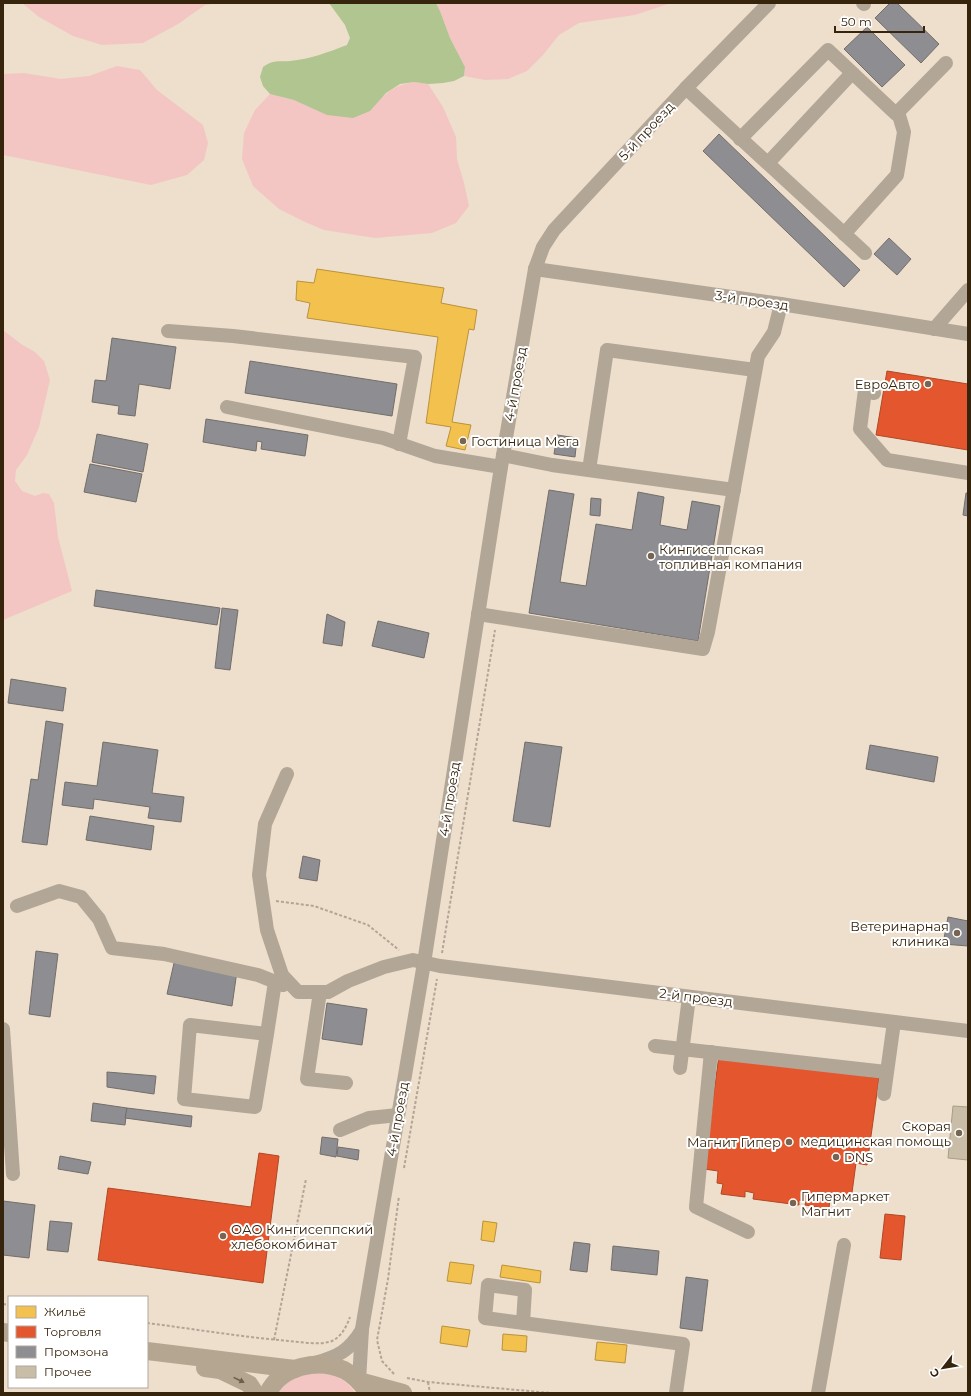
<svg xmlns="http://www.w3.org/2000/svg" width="971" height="1396" font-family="Montserrat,sans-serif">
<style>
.green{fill:#f3c6c3}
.water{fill:#b0c590}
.homes{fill:#f2c14e;stroke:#ba923a}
.shops{fill:#e4572e;stroke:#b04824}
.industry{fill:#8d8d92;stroke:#736e6a}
.building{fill:#c9bda7;stroke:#a89d88}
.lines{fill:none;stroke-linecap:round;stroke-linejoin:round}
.path{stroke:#b2a596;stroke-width:2;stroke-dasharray:3 2;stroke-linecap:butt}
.minor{stroke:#b2a696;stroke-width:14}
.major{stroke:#b5a692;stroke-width:18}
.oneway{fill:#6f5e49}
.poi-dot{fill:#766550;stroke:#fff;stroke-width:1.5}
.labels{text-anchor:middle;stroke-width:4;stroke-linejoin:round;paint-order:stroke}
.street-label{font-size:13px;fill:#36240d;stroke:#fff}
.poi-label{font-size:13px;fill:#36240d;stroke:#fff;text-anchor:start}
</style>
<rect width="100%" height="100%" fill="#eedecc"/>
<!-- green -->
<g class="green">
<path d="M22,3H219L205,5L178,24L143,43L102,45L73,36L39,17Z"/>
<path d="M436,3H671L635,15L579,23L559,35L543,55L527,71L508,79L485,80L464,76L465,67L450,38L440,11Z"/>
<path d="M117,66L140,70L157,90L203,125L208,143L204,160L187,175L151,185L3,155V74L24,73L61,79L89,76Z"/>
<path d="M414,82L428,84L443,107L456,137L457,159L464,183L469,206L456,223L432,233L375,238L324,230L305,222L279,209L253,186L242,159L244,133L255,110L270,94L294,100L370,111C385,94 391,86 414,82Z"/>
<path d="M3,330L21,344L35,352L44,361L50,380L39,427L27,455L16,470L15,481L22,491L35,496L43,493L49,494L54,503L58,537L72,591L3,620Z"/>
<path d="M311,1372C330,1374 344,1375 355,1393H277L294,1377Z"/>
</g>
<!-- water -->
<path class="water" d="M329,3H436L440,11L450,38L465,67L464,76L454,81L443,83L428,84L414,82L400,84L386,93L370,111L353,118L327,115L294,100L270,94L263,86L260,77L263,67C274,59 278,62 290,61C310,59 329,52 347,45L350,38L345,25Z"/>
<!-- homes -->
<g class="homes">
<path d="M317,269L444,288L441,303L477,310L474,330L469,329L452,422L471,425L465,450L446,446L451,427L426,423L438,337L307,318L310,303L296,300L297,281L314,283Z"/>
<path d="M483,1221L497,1223L494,1242L481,1240Z"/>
<path d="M450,1262L474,1265L471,1284L447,1281Z"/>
<path d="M502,1265L541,1271L540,1283L500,1277Z"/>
<path d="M442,1326L470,1330L467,1347L440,1343Z"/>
<path d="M503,1334L527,1336L526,1352L502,1350Z"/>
<path d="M597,1342L627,1345L625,1363L595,1360Z"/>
</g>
<!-- shops -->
<g class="shops">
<path d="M887,371L968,384V450L876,435Z"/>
<path d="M719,1055L879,1078L867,1165L856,1163L851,1200L830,1197L829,1209L805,1205L806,1201L799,1200V1205L753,1199L754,1193L745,1191V1197L721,1194L723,1184L717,1183L718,1171L704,1169Z"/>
<path d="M259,1153L279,1156L263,1283L98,1260L108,1188L251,1207Z"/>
<path d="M885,1214L905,1216L901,1260L880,1258Z"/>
</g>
<!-- industry -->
<g class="industry">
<path d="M890,3H897L939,44L921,63L875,18Z"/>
<path d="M867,27L905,65L882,87L844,49Z"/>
<path d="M719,134L860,270L844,287L703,151Z"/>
<path d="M889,238L911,259L897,275L874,254Z"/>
<path d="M112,338L176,347L170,389L139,384L135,416L118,414L119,406L92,402L95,380L106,381Z"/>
<path d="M250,361L397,384L392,416L245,393Z"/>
<path d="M206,419L308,435L305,456L261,449L262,442L257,441L256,451L203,442Z"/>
<path d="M97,434L148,444L143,472L92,462Z"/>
<path d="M557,435L577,438L575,457L554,454Z"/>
<path d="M90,464L142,474L136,502L84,492Z"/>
<path d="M549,490L574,494L560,582L586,586L596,524L632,530L638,492L664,497L660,525L687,530L692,501L720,506L698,641L529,613Z"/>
<path d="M966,493H968V516L963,515Z"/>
<path d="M591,498L601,499L600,516L590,515Z"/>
<path d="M96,590L220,608L217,625L94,606Z"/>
<path d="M222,608L238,610L230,670L215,668Z"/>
<path d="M327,614L345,622L342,646L323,643Z"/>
<path d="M378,621L429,633L424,658L372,646Z"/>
<path d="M11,679L66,688L63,711L8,703Z"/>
<path d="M46,721L63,724L47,845L22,842L31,779L38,780Z"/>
<path d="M103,742L158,750L152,793L184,797L181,822L148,818L150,807L94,799L93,809L62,805L65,782L97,786Z"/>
<path d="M525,742L562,747L550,827L513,821Z"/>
<path d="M870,745L938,757L934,782L866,769Z"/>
<path d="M90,816L154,826L151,850L86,840Z"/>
<path d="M303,856L320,860L317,881L299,878Z"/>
<path d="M948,917L968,921V946L943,944Z"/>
<path d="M36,951L58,954L50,1017L29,1014Z"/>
<path d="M174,963L237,971L232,1006L167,994Z"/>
<path d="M327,1003L367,1009L362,1045L322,1039Z"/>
<path d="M107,1072L156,1076L154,1094L107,1087Z"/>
<path d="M93,1103L127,1108L125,1125L91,1121Z"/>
<path d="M127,1108L192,1116L191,1127L125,1118Z"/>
<path d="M322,1137L338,1139L336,1157L320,1154Z"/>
<path d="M338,1147L359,1150L358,1160L337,1156Z"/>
<path d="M60,1156L91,1162L88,1174L58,1169Z"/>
<path d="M3,1201L35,1205L29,1258L3,1255Z"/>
<path d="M50,1221L72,1223L68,1252L47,1250Z"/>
<path d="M574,1242L590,1244L587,1272L570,1270Z"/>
<path d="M613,1246L659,1251L657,1275L611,1270Z"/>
<path d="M686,1277L708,1280L702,1331L680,1328Z"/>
</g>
<!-- building -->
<path class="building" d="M953,1106L968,1107V1160L948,1158Z"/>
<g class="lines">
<!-- path -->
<g class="path">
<path d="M276,901L314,906L368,925L399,950"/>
<path d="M442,953L495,630"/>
<path d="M404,1168L437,979"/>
<path d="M3,1304L9,1305"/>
<path d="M147,1323C194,1329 242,1337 289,1341C302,1342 316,1345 329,1342C340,1339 346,1328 350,1317"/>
<path d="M274,1340L306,1179"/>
<path d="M394,1374L382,1361L377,1340L388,1279L399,1196"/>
<path d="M407,1378L428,1382L551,1393"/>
<path d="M428,1382L430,1393"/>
</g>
<!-- minor -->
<g class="minor">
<path d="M863,3L864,4"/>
<path d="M686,88L865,253"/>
<path d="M740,139L828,50L896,114L946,63"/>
<path d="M768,163L852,73"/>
<path d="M844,234L897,175L904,132L898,112"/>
<path d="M535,269L781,304L968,334"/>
<path d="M934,329L968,290"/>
<path d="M168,331L233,336L415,357L399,444"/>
<path d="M874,393L865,390L860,429L887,460L968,473"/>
<path d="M227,407L383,438L435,456L501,467"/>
<path d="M503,455L552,465L734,490"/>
<path d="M589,470L607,350L755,370"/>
<path d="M478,614L703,649L708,632L758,356L774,332L781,304"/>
<path d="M287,774L265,824L259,875L267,930L282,975L298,992H328L348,981L384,967L413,960L440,966L968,1031"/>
<path d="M17,906L59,891L81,897L99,919L112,948L164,954L258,975L283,985"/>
<path d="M320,992L307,1079L346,1083"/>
<path d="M3,1029L13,1174"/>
<path d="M267,1034L255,1107L184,1099L190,1025L267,1034L275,982"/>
<path d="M655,1046L886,1072"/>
<path d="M711,1052L696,1207L748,1232"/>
<path d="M680,1068L689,997"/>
<path d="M884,1094L894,1022"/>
<path d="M340,1130L369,1118L398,1115"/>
<path d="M523,1323L525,1290L488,1285L485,1318L683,1344L676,1393"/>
<path d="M315,1363C339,1356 349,1351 362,1330"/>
<path d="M359,1381L362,1329L424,963L501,467L535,269L543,247L554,230L686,88L769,3"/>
<path d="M818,1393L844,1245"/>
</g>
<!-- major -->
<g class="major">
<path d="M3,1332L9,1333"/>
<path d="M147,1351L295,1369"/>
<path d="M205,1368L220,1370L249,1384L255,1393"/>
<path d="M359,1381L403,1393"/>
<path d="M268,1393C281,1366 318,1358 344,1370C354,1375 362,1384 368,1393"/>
</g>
</g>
<!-- one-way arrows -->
<defs><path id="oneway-solid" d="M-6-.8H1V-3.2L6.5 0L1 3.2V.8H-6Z"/></defs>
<use class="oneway" href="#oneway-solid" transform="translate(239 1380) rotate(26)"/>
<!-- markers -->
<g class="poi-dot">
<circle cx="928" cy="384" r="4"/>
<circle cx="463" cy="441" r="4"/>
<circle cx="651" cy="556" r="4"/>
<circle cx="957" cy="933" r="4"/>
<circle cx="959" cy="1133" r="4"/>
<circle cx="789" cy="1142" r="4"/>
<circle cx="836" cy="1157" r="4"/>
<circle cx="793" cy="1203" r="4"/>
<circle cx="223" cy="1236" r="4"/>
</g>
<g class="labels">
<!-- street labels -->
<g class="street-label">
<text transform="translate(646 131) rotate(-47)" y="5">5-й проезд</text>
<text transform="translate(752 300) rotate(8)" y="5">3-й проезд</text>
<text transform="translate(515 384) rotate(-80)" y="5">4-й проезд</text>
<text transform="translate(449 799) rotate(-81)" y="5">4-й проезд</text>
<text transform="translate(696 997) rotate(7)" y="5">2-й проезд</text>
<text transform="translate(397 1119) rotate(-80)" y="5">4-й проезд</text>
</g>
<!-- poi labels -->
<g class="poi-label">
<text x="920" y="389" text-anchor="end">ЕвроАвто</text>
<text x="471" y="446">Гостиница Мега</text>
<text x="659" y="554">Кингисеппская<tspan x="659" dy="15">топливная компания</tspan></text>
<text x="949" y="931" text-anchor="end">Ветеринарная<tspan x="949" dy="15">клиника</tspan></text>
<text x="951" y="1131" text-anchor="end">Скорая<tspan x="951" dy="15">медицинская помощь</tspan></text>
<text x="781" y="1147" text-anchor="end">Магнит Гипер</text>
<text x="844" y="1162">DNS</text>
<text x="801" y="1201">Гипермаркет<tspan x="801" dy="15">Магнит</tspan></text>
<text x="231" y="1234">ОАО Кингисеппский<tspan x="231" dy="15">хлебокомбинат</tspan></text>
</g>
</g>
<!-- border -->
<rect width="971" height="1396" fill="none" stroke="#36240d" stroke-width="8"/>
<!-- legend -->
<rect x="8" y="1296" width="140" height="92" fill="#ffffff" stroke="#afa79e"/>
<rect x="16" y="1306" width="20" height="12" fill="#f2c14e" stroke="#afa79e"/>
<text x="44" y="1316" font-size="12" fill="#36240d">Жильё</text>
<rect x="16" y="1326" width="20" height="12" fill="#e4572e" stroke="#afa79e"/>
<text x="44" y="1336" font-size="12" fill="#36240d">Торговля</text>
<rect x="16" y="1346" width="20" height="12" fill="#8d8d92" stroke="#afa79e"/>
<text x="44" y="1356" font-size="12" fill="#36240d">Промзона</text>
<rect x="16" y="1366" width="20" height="12" fill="#c9bda7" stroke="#afa79e"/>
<text x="44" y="1376" font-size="12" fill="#36240d">Прочее</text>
<!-- north arrow -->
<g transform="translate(943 1368) rotate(239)" stroke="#ffffff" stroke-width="3" paint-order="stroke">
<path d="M0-3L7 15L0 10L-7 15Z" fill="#36240d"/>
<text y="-6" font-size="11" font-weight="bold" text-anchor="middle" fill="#36240d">С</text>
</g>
<!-- scale -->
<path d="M835 26v6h89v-6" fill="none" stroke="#36240d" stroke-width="2"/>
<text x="841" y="26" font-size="12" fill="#36240d" stroke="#ffffff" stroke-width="3" paint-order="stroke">50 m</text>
</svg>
